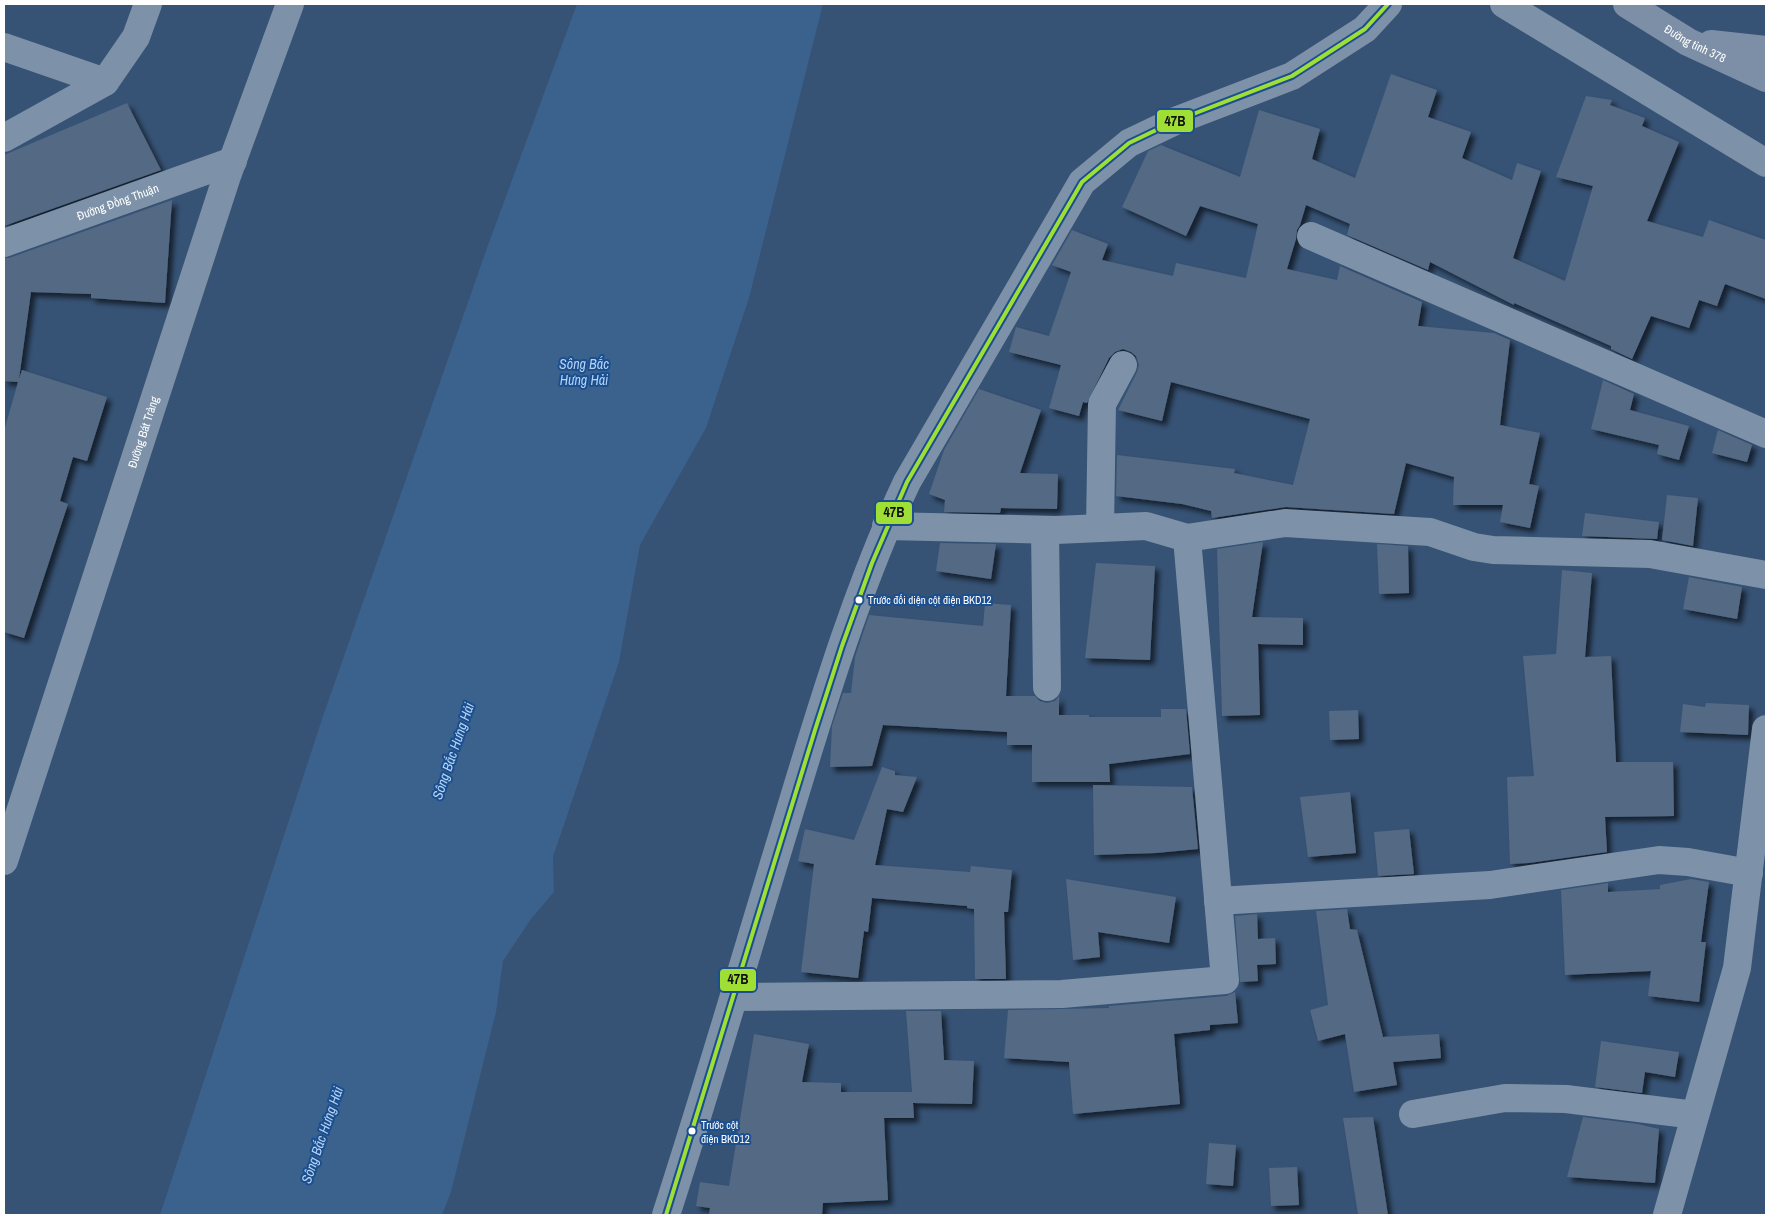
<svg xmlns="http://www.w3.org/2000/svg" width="1770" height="1219" font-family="'Archivo Narrow',sans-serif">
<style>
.water{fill:#3b618d}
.building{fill:#526984;filter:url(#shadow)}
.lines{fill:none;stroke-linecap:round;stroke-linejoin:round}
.minor{stroke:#7d92a8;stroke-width:28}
.tertiary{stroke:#7d92a8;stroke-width:28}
.primary{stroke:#7d8ea7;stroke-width:28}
.bus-1-casing{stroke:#1b4f8f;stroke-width:8}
.bus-1{stroke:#9fdf35;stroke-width:4}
.bus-dot{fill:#fff;stroke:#1b4f8f;stroke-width:2}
.labels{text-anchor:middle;stroke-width:4;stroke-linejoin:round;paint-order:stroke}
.bus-label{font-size:11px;fill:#fff;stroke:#1b4f8f;text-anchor:start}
.street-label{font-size:12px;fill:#fff;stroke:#1b4f8f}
.water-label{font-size:14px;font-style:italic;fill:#b5d3f5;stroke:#1b4f8f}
.line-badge{stroke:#1b4f8f;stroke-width:2}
.pale-badge-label{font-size:14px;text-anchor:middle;font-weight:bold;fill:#111}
</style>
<defs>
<filter id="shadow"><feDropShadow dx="4.5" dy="4.5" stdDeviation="2.5" flood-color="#0009"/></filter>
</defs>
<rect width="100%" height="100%" fill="#365274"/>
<!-- water -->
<path class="water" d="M577,4H823L749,298L706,428L640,545L619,662L553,857L554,892L531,919L503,961L496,1012L451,1192L442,1215H160L323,716L488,245Z"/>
<!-- building -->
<g class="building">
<path d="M1391,74L1437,90L1428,117L1471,132L1462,158L1512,180L1517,163L1541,171L1513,258L1565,281L1593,186L1556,177L1586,96L1612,100L1610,105L1645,118L1642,126L1679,142L1647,221L1703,237L1709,220L1766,240V299L1725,284L1717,306L1699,300L1689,328L1651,316L1632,359L1611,349V346L1514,303V305L1430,262L1428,270L1347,235L1350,224L1306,205L1300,225L1297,230L1296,239L1287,269L1337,280L1340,266L1422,302L1418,326L1494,333L1510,340L1500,425L1540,433L1529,484L1539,486L1530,528L1500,522L1503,505H1453L1454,477L1406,463L1394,514L1286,507L1212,518L1211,511L1182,504L1116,496L1117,455L1235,469L1234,473L1293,485L1310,419L1171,382L1162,421L1118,410L1137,372L1139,365L1136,356L1131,352L1123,349L1115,352L1109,358L1087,403L1083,402L1079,416L1049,408L1061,365L1009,352L1016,327L1049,336L1071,272L1052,265L1072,230L1108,244L1102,260L1173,276L1176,263L1246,278L1258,224L1200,206L1186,236L1122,207L1148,151L1161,145L1240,177L1259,110L1320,129L1312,159L1355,178Z"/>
<path d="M127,103L161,170L4,226V155Z"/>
<path d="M172,200L165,303L91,298V294L31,292L19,379L22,370L107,397L87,461L73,457L60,501L68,504L24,638L4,632V431L18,382L4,381V258H9Z"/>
<path d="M1603,380L1634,394L1630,410L1689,426L1679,460L1657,454L1659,445L1591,429Z"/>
<path d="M979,389L1041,410L1020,473L1058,474L1057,509L1001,508L1000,513L944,512L945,500L929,494L944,450Z"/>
<path d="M1718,430L1752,445L1747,462L1712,453Z"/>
<path d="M1667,495L1698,498L1693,546L1662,540Z"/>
<path d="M1585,513L1659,522L1657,539L1582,536Z"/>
<path d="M1263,542L1252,617L1303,618V645L1258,644L1260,715L1222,716L1217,549Z"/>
<path d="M940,543L996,544L991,579L936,571Z"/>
<path d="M1377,544L1408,546L1409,593L1379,594Z"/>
<path d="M1096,563L1155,566L1150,660L1085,658Z"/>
<path d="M1562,570L1592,573L1585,657L1611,656L1616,762H1673L1674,816L1605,817L1607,852L1529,863L1510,864L1507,777L1534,776L1523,656L1556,654Z"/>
<path d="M1689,577L1742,587L1737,619L1683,609Z"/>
<path d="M985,603L1011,605L1006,696H1035L1040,701L1047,703L1055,701L1059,696V715H1089V717H1161V709H1186L1190,754L1109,764L1110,782H1032V745H1007V732L883,725L872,766L830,767L832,726L843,693H851L855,657L869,615L983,626Z"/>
<path d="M1706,703L1749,705L1748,735L1680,732L1683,704L1705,707Z"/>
<path d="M1358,710L1359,739L1330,740L1329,711Z"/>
<path d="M882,767L895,771V775L917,777L903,812L887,809L875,865L970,872L971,866L1012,870L1008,912H1004L1006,979H975L974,909L967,908V906L872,898L868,932L864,931L858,978L801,972L814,864L798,861L805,829L854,840Z"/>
<path d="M1093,785L1192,787L1198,849L1156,853L1094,855Z"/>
<path d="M1350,792L1356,853L1308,857L1300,797Z"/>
<path d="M1409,829L1414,874L1378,876L1374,832Z"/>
<path d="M1066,879L1176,897L1169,943L1098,932L1100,957L1073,960Z"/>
<path d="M1691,879L1709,882L1701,942H1706L1699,1002L1648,996L1651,971L1565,975L1561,890L1608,883V892L1660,889V885Z"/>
<path d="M1347,909L1350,929L1357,930L1383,1037L1439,1034L1441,1058L1393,1062L1397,1085L1354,1092L1345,1034L1318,1041L1310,1010L1328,1005L1316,911Z"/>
<path d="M1257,914L1258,939L1275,938L1276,964L1257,965L1258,981L1240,982L1235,916Z"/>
<path d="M1235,992L1238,1023L1210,1025V1030L1174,1034L1180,1104L1073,1114L1069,1062L1004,1058L1008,1010L1109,1008V1006L1226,996Z"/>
<path d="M906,1011H941L944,1060L974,1061L972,1104L913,1103L914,1118H884L888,1200L823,1203L822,1215H709L710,1208L696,1206L700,1182L729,1186L754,1034L809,1044L802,1082L841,1083V1092H912Z"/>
<path d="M1601,1041L1679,1052L1675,1077L1645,1072L1642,1093L1595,1087Z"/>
<path d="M1373,1117L1388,1215H1358L1343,1118Z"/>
<path d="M1583,1117L1638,1124L1659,1129L1655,1183L1567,1177Z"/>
<path d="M1209,1143L1236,1145L1233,1186L1206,1184Z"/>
<path d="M1297,1167L1299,1205L1271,1206L1269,1168Z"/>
</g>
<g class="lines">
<!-- minor -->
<g class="minor">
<path d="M1504,4L1766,163"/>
<path d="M4,47L105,82"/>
<path d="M4,138L105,82L136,37L148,4"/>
<path d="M1311,236L1766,434"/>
<path id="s1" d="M4,243L233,161"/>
<path d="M1100,528L1102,404L1123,365"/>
<path d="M1045,530L1047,687"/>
<path d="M1187,538L1285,523L1430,532L1474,547L1493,550L1650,554L1766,575"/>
<path d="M1218,901L1490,885L1659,860L1688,862L1749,873"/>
<path d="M734,997L1062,994L1225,980L1187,538L1146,526L1056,530L886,526"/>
<path d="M1413,1114L1505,1098L1566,1099L1695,1115"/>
<path d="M666,1215C709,1082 748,948 789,814C823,702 857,588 907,482L1082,182L1129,143L1175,121L1292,76L1365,29L1388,4"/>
<path d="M1667,1215L1737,968L1766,729"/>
</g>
<!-- tertiary -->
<path class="tertiary" id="s2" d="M4,861L227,176L290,4"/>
<!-- primary -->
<g class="primary">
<path id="s3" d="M1627,4L1688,42L1766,78"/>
<path d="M1711,44L1766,50"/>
</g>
<defs>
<path id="bus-1" d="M666,1215L815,730L842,646L872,563L907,482L1082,182L1129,143L1175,121L1292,76L1365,29L1388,4"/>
</defs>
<!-- bus-1 casing -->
<use href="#bus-1" class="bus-1-casing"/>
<!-- bus-1 -->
<use href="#bus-1" class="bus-1"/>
</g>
<!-- markers -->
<g class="bus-dot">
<circle cx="859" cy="600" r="4.5"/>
<circle cx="692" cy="1131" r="4.5"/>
</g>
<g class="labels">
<!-- bus labels -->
<g class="bus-label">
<text x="868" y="604">Trước đối diện cột điện BKD12</text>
<text x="701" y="1129">Trước cột<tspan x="701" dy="14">điện BKD12</tspan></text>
</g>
<!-- street labels -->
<g class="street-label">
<text dy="4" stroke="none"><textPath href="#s3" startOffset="79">Đường tỉnh 378</textPath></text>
<text dy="4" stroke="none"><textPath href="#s1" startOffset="121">Đường Đồng Thuận</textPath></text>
<text dy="4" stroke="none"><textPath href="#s2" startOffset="451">Đường Bát Tràng</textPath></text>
</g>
<!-- water labels -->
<g class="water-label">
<text x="584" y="369">Sông Bắc<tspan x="584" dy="16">Hưng Hải</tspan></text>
<text transform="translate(453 751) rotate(-71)" y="5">Sông Bắc Hưng Hải</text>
<text transform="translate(322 1135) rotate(-71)" y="5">Sông Bắc Hưng Hải</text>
</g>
</g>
<g class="line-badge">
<rect x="1156" y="109" width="38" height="24" rx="5" fill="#9fdf35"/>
<rect x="875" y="501" width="38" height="24" rx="5" fill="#9fdf35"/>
<rect x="719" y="968" width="38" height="24" rx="5" fill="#9fdf35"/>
</g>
<g class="pale-badge-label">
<text x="1175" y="126">47B</text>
<text x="894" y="517">47B</text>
<text x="738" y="984">47B</text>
</g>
<!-- border -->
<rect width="1770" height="1219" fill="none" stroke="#ffffff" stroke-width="10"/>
</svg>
